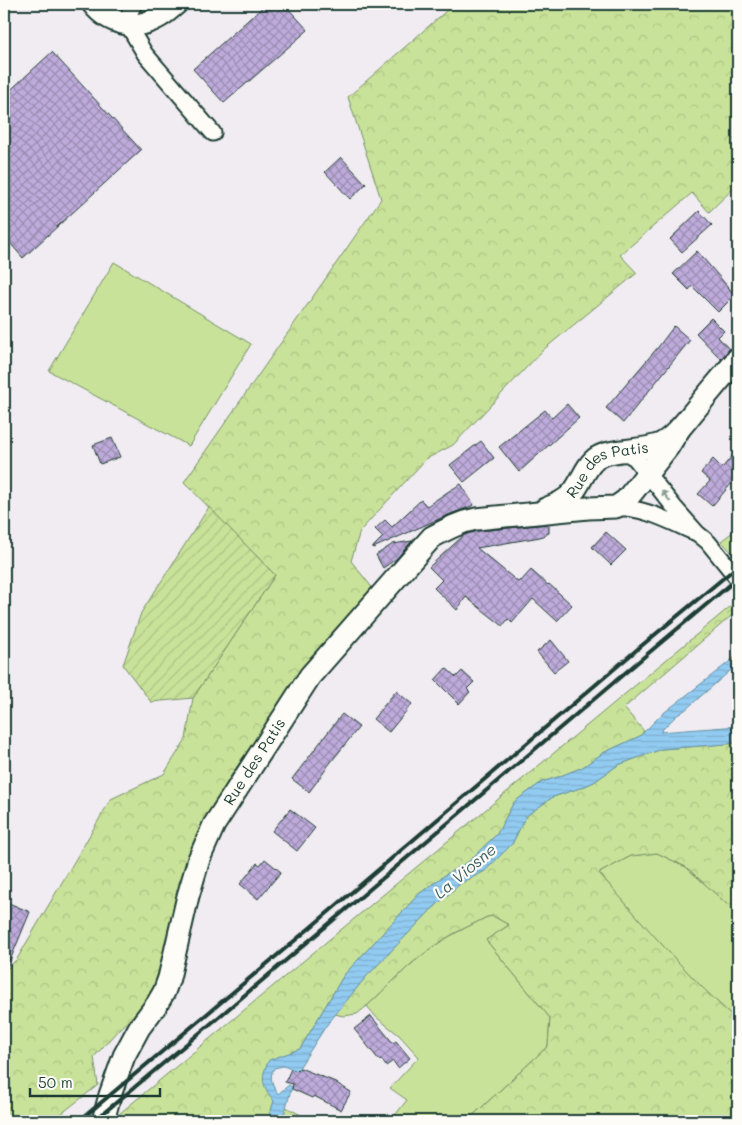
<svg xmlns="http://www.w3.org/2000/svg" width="742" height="1125" font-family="Mali,sans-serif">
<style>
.grass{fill:#c9e299;stroke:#749066}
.forest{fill:url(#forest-crowns);stroke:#749066}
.garden{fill:url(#garden-furrows);stroke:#749066}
.water{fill:url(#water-rules);stroke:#6492a5}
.building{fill:url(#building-cross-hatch);stroke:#1f3d34}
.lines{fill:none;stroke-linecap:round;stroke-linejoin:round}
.street-casing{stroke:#1f3d34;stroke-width:19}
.secondary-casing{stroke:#1f3d34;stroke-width:25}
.street{stroke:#fdfcf7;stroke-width:15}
.secondary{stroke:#fdfcf7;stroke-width:21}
.rail{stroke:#1f3d34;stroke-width:4}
.oneway{fill:#8e9c96}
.labels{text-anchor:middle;stroke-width:4.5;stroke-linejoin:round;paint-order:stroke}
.street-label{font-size:15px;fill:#1f3d34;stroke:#fdfcf7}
.water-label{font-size:16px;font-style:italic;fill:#3c6063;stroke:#fdfcf7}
</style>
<defs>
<pattern id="forest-crowns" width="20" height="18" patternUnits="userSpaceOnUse" patternTransform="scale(1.25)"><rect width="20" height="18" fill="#c9e299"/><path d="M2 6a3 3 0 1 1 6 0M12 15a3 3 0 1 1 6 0" fill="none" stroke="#acc384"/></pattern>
<pattern id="garden-furrows" width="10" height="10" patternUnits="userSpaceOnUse" patternTransform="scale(1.25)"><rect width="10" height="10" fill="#c9e299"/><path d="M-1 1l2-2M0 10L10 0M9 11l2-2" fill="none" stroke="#acc384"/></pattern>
<pattern id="water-rules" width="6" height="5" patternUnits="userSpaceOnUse" patternTransform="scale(1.25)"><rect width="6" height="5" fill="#92cbf1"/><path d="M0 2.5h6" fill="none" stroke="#7dafcf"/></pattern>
<pattern id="building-cross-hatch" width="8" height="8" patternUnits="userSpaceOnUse" patternTransform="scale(1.25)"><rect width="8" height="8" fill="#beabdb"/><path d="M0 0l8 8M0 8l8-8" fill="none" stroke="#9a8cb2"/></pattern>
</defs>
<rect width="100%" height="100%" fill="#f0ecf1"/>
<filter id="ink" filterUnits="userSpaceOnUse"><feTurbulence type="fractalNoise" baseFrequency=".02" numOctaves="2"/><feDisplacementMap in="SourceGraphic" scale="10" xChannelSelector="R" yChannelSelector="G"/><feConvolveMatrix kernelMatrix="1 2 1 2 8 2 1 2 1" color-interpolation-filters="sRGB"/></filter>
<g filter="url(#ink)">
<!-- grass -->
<g class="grass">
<path d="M114,262L251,344L189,446L49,371Z"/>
<path d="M738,528V557L737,558L721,541Z"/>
<path d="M657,853L686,867L738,914V1021C687,976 643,924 599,873L631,856Z"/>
<path d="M493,916L509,925L486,940L550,1018L548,1046L467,1121H401L392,1119L407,1100L390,1088L419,1057L399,1035L376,1017L367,1006C388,986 409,964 433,947C450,935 469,926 487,917Z"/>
</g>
<!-- forest -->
<g class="forest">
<path d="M454,4H738V184L709,212L692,193L620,255L637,273L543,350L453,445L426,459L360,531L351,561L374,590L303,669L228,780L192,856L177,894L166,966L155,992L143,1007L119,1029L94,1057L98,1085L52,1121H4V972L17,959L111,799L164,774L186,739L193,698L275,575L184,482L381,199L348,97Z"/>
<path d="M737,601L738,610L624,708L644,731L640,736L603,753L583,767L558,777L542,782L514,802L497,834L468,862L445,875L419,894L344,975L300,1049L269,1061L264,1073L274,1101L268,1121H125L119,1114Z"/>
<path d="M738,743V914L686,867L657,853L631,856L599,873C644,924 687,976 738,1021V1121H467L548,1046L550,1018L486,940L509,925L493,916L487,917L453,934L434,946L411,964L367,1006L357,1014L343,1016L335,1014L365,978L431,910L461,883L485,871L512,844L526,816L553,797L583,787L594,782L618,765L662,749Z"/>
<path d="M286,1107L312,1121H282Z"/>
</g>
<!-- garden -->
<path class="garden" d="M209,507L275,575L193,698L151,702L123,665L141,613Z"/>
<!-- water -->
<path class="water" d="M738,655V664L685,710L676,716L660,732L738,726V743L662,749L618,765L594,782L583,787L553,797L526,816L512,844L485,871L461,883L431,910L365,978L326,1026L297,1071L283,1066L274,1068C268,1078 273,1085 278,1094L289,1085L292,1087L282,1121H268L274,1101C262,1086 260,1078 269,1060L300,1049L344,975L419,894L445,875L468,862L497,834L514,802L542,782L558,777L583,767L603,753L640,736L661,715Z"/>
<!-- building -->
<g class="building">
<path d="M266,4H284L308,30L224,103L193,69Z"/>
<path d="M52,52L141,150L23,258L4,236V96Z"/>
<path d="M341,157L366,184L350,199L325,172Z"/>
<path d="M699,211L712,225L682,252L670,239Z"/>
<path d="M697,251L735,295L718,312L692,286L689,290L673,274Z"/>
<path d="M711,318L724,331L718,337L729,349L721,359L696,333Z"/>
<path d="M674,326L690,340L623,423L606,408L659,346Z"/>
<path d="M567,404L579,418L519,472L499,447L545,410L552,418Z"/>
<path d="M112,438L120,457L100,464L93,445Z"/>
<path d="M481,441L494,458L464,482L450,465Z"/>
<path d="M738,449V476L712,506L698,494L710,481L701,473L713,459L722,468Z"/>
<path d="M461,484L474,505L448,515L373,548V547L383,537L375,529L385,520L392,527L421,500L427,506L449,491Z"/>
<path d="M549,524V533L540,537L477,548L518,582L520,580L521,581L531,570L548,585L549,584L572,605L557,621L533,599L512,623L508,619L503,626L466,597L457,610L434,588L442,580L429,567L464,535L478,531Z"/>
<path d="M606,532L626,550L611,565L592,547Z"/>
<path d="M412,541L396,559L383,568L376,555L393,544Z"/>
<path d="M551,640L568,661L554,672L537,652Z"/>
<path d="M446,668L456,677L462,671L474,682L467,689L470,692L459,704L435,680Z"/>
<path d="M396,691L412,704L389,732L373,719Z"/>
<path d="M342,714L359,727L327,767V768L309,792L292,779Z"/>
<path d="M290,809L315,828L297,851L272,831Z"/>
<path d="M265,859L281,872L258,899L240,884L257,863L260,865Z"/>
<path d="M4,901L30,912L4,975Z"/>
<path d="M371,1016L393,1043L396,1041L410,1058L398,1068L393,1061L386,1066L381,1059L379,1060L354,1029Z"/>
<path d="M300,1068L333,1081L351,1092L341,1110L314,1096L312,1098L292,1089L293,1084L285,1082L291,1069L297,1071Z"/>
</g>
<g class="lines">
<defs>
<g id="street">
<path d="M134,4L129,14L128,25L145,54L213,133"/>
<path d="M618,453L628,454L635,458L674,507L697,533L708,542L738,579"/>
<path d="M614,508C642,506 669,521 694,532"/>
</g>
<g id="secondary">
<path d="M93,4C108,23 135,31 157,18C164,15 170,9 176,4"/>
<path id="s1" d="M545,509C556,505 566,501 574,491C582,481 586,465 598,457C612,449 641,451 658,445C674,439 688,418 699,405C712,389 725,374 738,358"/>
<path id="s2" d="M103,1121L110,1095L124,1056L139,1028L157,1004L164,992L169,978L188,896L199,859L214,825L310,676L432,537C447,529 460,522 476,519L588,508L616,507L626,500L635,489L668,447L680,428"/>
</g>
</defs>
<!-- street casing -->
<use href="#street" class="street-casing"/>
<!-- secondary casing -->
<use href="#secondary" class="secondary-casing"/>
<!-- street -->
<use href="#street" class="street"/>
<!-- secondary -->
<use href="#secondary" class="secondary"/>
<!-- rail -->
<g class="rail">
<path d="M79,1121L311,927L640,647L738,566"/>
<path d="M94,1121L220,1016L645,656L738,578"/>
</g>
</g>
<!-- one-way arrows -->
<defs><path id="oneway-solid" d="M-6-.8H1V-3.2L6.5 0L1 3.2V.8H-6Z" transform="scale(1.25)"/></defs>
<use class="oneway" href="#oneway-solid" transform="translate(666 496) rotate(-128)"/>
</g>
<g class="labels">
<!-- street labels -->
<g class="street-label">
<text dy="5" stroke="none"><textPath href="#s1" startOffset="78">Rue des Patis</textPath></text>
<text dy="5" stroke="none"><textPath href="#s2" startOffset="394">Rue des Patis</textPath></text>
</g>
<!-- water labels -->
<g class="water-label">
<text transform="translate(465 871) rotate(-40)" y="6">La Viosne</text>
</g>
</g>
<!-- margin -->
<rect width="742" height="1125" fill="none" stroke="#fdfcf7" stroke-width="20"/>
<rect x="10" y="10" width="722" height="1105" fill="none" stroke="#1f3d34" stroke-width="2" filter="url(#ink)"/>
<!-- scale -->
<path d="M30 1088v8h130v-8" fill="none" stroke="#1f3d34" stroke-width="2.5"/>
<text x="38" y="1088" font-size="15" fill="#1f3d34" stroke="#fdfcf7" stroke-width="4" paint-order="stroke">50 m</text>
</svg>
